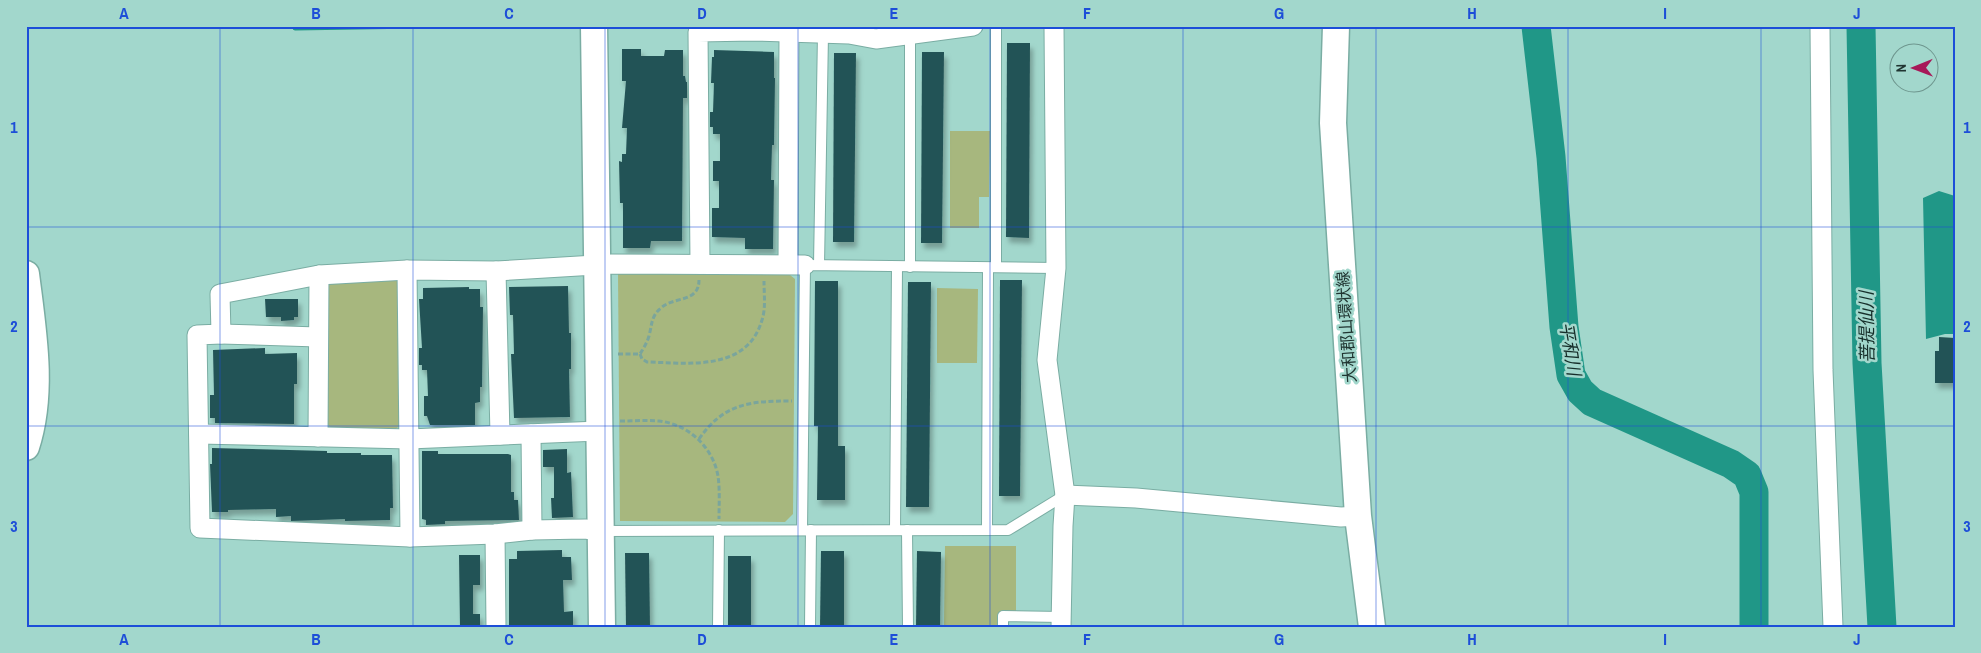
<svg xmlns="http://www.w3.org/2000/svg" width="1981" height="653" font-family="'Archivo Narrow','Noto Sans JP',sans-serif">
<style>
.green{fill:#a7b77e}
.water{fill:#209787}
.lines{fill:none;stroke-linecap:round;stroke-linejoin:round}
.stream{stroke:#209787;stroke-width:5}
.river{stroke:#209787;stroke-width:29}
.building{fill:#245356;filter:url(#shadow)}
.lane-casing{stroke:#7aada3;stroke-width:12}
.street-casing{stroke:#7aada3;stroke-width:21}
.secondary-casing{stroke:#7aada3;stroke-width:29}
.path{stroke:#7aa59c;stroke-width:3;stroke-dasharray:5 2.5;stroke-linecap:butt}
.lane{stroke:#fff;stroke-width:10}
.street{stroke:#fff;stroke-width:19}
.secondary{stroke:#fff;stroke-width:26}
.grid{fill:none;stroke:#1d4ed8;stroke-width:1;stroke-opacity:0.55}
.labels{text-anchor:middle;stroke-width:5;stroke-linejoin:round;paint-order:stroke}
.street-label{font-size:16px;fill:#203531;stroke:#a2d7cc}
.water-label{font-size:18px;font-style:italic;fill:#162e2a;stroke:#a2d7cc}
.neatline{fill:none;stroke:#1d4ed8;stroke-width:2}
.grid-label{font-size:16px;text-anchor:middle;font-weight:bold;fill:#1d4ed8}
</style>
<defs>
<filter id="shadow"><feDropShadow dx="3" dy="5.5" stdDeviation="2.5" flood-color="#0004"/></filter>
</defs>
<rect width="100%" height="100%" fill="#a2d7cc"/>
<!-- green -->
<g class="green">
<path d="M950,131H990L989,197H979V228H950Z"/>
<path d="M785,271L795,279L793,514L785,522L620,521L618,272Z"/>
<path d="M392,276L400,284L401,425L393,431L332,430L326,422L323,289L330,280Z"/>
<path d="M937,288L978,289L977,363H937Z"/>
<path d="M945,546H1016V612H999V627H944Z"/>
</g>
<!-- water -->
<path class="water" d="M1939,191L1955,196V334H1945L1926,339L1923,198Z"/>
<g class="lines">
<!-- stream -->
<path class="stream" d="M295,28L419,26"/>
<!-- river -->
<g class="river">
<path d="M1536,26L1551,157L1564,327L1571,375L1580,391L1592,402L1731,464L1747,475L1754,492V627"/>
<path d="M1861,26L1867,363L1882,627"/>
</g>
</g>
<!-- building -->
<g class="building">
<path d="M1007,43H1030L1029,238L1006,237Z"/>
<path d="M622,49H641V56H664L665,50H683V76H685L686,82H687V98H683L682,241H651L650,248H623V203H620L619,161L622,162V154H626L627,128H622L626,81H622Z"/>
<path d="M714,50L774,52V78H775L774,145H772L771,180H774L773,249H745V238L712,237V208H719V181H713V161H720V134H713V127H710V112H713L714,83H711L712,57H714Z"/>
<path d="M922,52H944L942,243H921Z"/>
<path d="M834,53H856L854,242H833Z"/>
<path d="M1000,280H1022L1020,496H999Z"/>
<path d="M815,281H838V446H845V500H817L818,426H814Z"/>
<path d="M908,282H931L929,507H906Z"/>
<path d="M568,286L569,333H571V369H569L570,417L514,418L511,354H514L513,315H510L509,287Z"/>
<path d="M469,287V289H480V307H483L482,387H480V402L475,403V425H430L427,416H424V396H428L427,370H422V365H419V348H422L419,299H423V288Z"/>
<path d="M265,299H298V317H294V320L281,321V317H266Z"/>
<path d="M1939,337L1955,338V383H1935V351H1939Z"/>
<path d="M265,348V354L297,353V384H294V424L215,423V418H210V395H214L213,350Z"/>
<path d="M212,448L327,451V453H361V455H392L393,508H390V520L345,521V519L291,521V516L276,517V509L228,510V512H212L210,464H212Z"/>
<path d="M567,449V473L571,472L573,517L552,518L551,498H554V467H543V450Z"/>
<path d="M422,451H438V454H508L511,455V492H514V500H518L519,520L445,521V524L426,525V520L422,519Z"/>
<path d="M562,550V557H571L572,580H563L564,612L573,611V627H509V559H517V551Z"/>
<path d="M821,551H844V627H820Z"/>
<path d="M917,551L941,552L940,627H916Z"/>
<path d="M625,553H649L650,627H626Z"/>
<path d="M459,555H480V585H473V614H480V627H460Z"/>
<rect x="728" y="556" width="23" height="71"/>
</g>
<g class="lines">
<defs>
<g id="lane">
<path d="M996,26V267"/>
<path d="M910,35V267"/>
<path d="M819,265L823,34"/>
<path d="M802,530L805,265L1056,268"/>
<path d="M895,530L897,267"/>
<path d="M907,530L908,627"/>
<path d="M987,530L988,268"/>
<path d="M601,531L1008,530L1065,495"/>
<path d="M718,627L719,530"/>
<path d="M810,627L811,530"/>
<path d="M1003,627V616L1061,617"/>
</g>
<g id="street">
<path d="M1054,26L1056,268L1047,360L1065,495L1063,526L1061,627"/>
<path d="M1820,26L1823,370L1833,627"/>
<path d="M700,264L698,32L753,31L849,34L876,39L973,26"/>
<path d="M788,264L789,33"/>
<path d="M407,270L410,537"/>
<path d="M496,271L500,435"/>
<path d="M221,334L318,337"/>
<path d="M199,434L409,439L599,431"/>
<path d="M531,434L532,530"/>
<path d="M318,437L319,275"/>
<path d="M1065,495L1136,498L1341,517L1358,516"/>
<path d="M600,531L585,529L532,530L495,534L410,537L200,528L197,335L221,334L220,294L319,275L407,270L496,271L612,264L805,265"/>
<path d="M495,534L496,627"/>
</g>
<g id="secondary">
<path d="M594,26L602,627"/>
<path d="M1336,26L1333,123L1358,516L1372,627"/>
<path d="M26,274C33,330 44,392 26,447"/>
</g>
</defs>
<!-- lane casing -->
<use href="#lane" class="lane-casing"/>
<!-- street casing -->
<use href="#street" class="street-casing"/>
<!-- secondary casing -->
<use href="#secondary" class="secondary-casing"/>
<!-- path -->
<g class="path">
<path d="M618,354H640C643,349 647,343 649,336C652,325 651,316 661,308C674,296 699,303 699,280"/>
<path d="M640,354L642,359L647,362C688,363 747,372 762,320C766,308 764,294 764,281"/>
<path d="M620,421C633,421 646,420 659,421C688,424 713,447 718,476C720,490 719,505 719,519"/>
<path d="M699,439C724,403 750,401 792,401"/>
</g>
<!-- lane -->
<use href="#lane" class="lane"/>
<!-- street -->
<use href="#street" class="street"/>
<!-- secondary -->
<use href="#secondary" class="secondary"/>
</g>
<!-- grid -->
<path class="grid" d="M220,26V627M413,26V627M605,26V627M798,26V627M990,26V627M1183,26V627M1376,26V627M1568,26V627M1761,26V627M26,227H1955M26,426H1955"/>
<g class="labels">
<!-- street labels -->
<g class="street-label">
<text transform="translate(1346 327) rotate(-94)" y="6">大和郡山環状線</text>
</g>
<!-- water labels -->
<g class="water-label">
<text transform="translate(1867 327) rotate(-91)" y="6">菩提仙川</text>
<text transform="translate(1570 349) rotate(81)" y="6">平和川</text>
</g>
</g>
<!-- border -->
<rect width="1981" height="653" fill="none" stroke="#a2d7cc" stroke-width="55"/>
<!-- north arrow -->
<g transform="translate(1914 68) rotate(269)"><circle r="24" fill="#a2d7cc" stroke="#6e968e"/>
<path d="M0-4L9 19L0 12L-9 19Z" fill="#a71858"/>
<text y="-8" font-size="14" font-weight="bold" text-anchor="middle" fill="#203531">N</text>
</g>
<rect x="28" y="28" width="1926" height="598" class="neatline"/>
<g class="grid-label">
<text x="124" y="19">A</text>
<text x="316" y="19">B</text>
<text x="509" y="19">C</text>
<text x="702" y="19">D</text>
<text x="894" y="19">E</text>
<text x="1087" y="19">F</text>
<text x="1279" y="19">G</text>
<text x="1472" y="19">H</text>
<text x="1665" y="19">I</text>
<text x="1857" y="19">J</text>
<text x="14" y="133">1</text>
<text x="1967" y="133">1</text>
<text x="14" y="332">2</text>
<text x="1967" y="332">2</text>
<text x="14" y="532">3</text>
<text x="1967" y="532">3</text>
<text x="124" y="645">A</text>
<text x="316" y="645">B</text>
<text x="509" y="645">C</text>
<text x="702" y="645">D</text>
<text x="894" y="645">E</text>
<text x="1087" y="645">F</text>
<text x="1279" y="645">G</text>
<text x="1472" y="645">H</text>
<text x="1665" y="645">I</text>
<text x="1857" y="645">J</text>
</g>
</svg>
